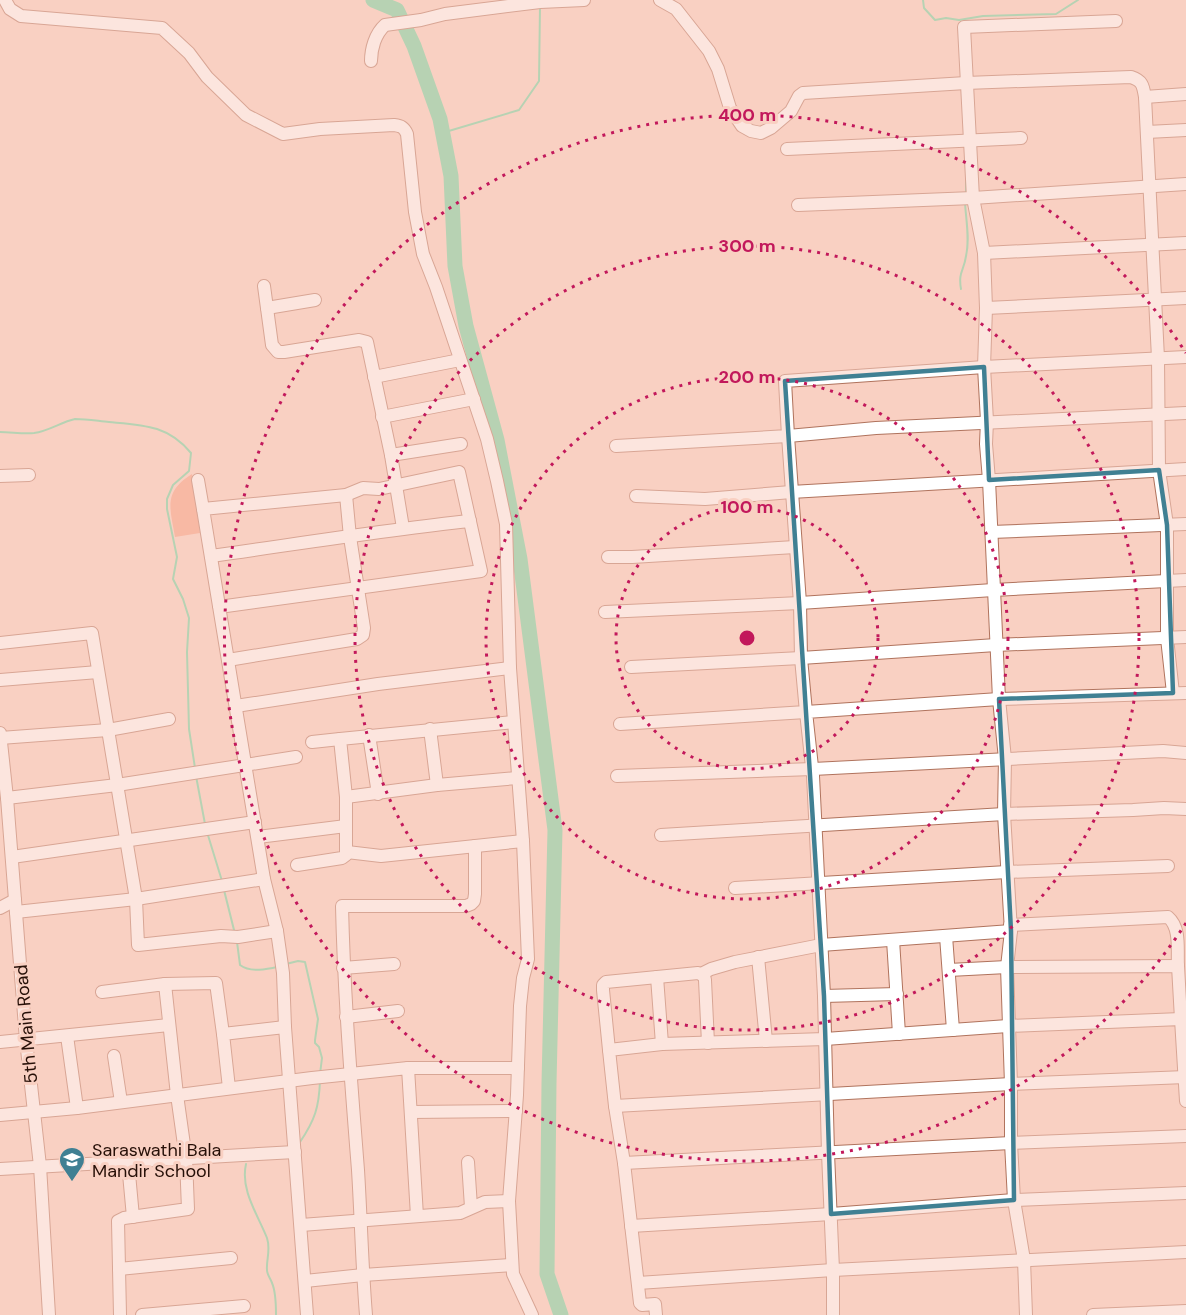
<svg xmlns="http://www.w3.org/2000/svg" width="1186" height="1315" font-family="'DM Sans',sans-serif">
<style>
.green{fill:#f59d7f}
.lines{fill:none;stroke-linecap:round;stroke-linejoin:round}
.stream{stroke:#66d6a0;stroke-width:2}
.river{stroke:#66d6a0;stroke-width:15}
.minor-casing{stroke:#b0735d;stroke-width:14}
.minor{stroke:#fff;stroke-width:12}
.marked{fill:none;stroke:#408093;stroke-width:4.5;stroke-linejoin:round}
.ring{fill:none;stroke:#c2185b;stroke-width:3;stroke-dasharray:3 6}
.labels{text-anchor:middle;stroke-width:6;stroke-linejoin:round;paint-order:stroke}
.street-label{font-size:18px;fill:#260f07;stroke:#f9d0c2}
.poi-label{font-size:18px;fill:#260f07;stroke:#f9d0c2;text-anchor:start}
.centre{fill:#c2185b;stroke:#f9d0c2;stroke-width:3}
.ring-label{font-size:18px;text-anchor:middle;font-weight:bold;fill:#c2185b;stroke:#f9d0c2;stroke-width:6;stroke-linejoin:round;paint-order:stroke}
</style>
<rect width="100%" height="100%" fill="#f9d0c2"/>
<!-- green -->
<path class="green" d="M192,474L200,533L175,537C170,508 163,492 192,474Z"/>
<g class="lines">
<!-- stream -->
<g class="stream">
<path d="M923,0L924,8L935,20L946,18L959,20L983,16L1056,14L1078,0"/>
<path d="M442,133L519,110L539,81L540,6"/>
<path d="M966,193V178"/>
<path d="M961,289C958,272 964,271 966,256C970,239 966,220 965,203"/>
<path d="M0,432C11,432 23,434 34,433C49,431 61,422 75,419C87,419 98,421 109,422C143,425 168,425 191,453L189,471L173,485L167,499V509L177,557L173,579L183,599L189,618L187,652L189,729L195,768"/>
<path d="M196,776L205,824"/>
<path d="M207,832L222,881"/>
<path d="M224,890L235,934"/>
<path d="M237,942L240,965C251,973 265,969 278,967"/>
<path d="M286,964L298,961L305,962L318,1019L315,1040V1043L319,1047L322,1058L320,1074"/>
<path d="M300,1142C315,1120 319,1107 320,1081"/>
<path d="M246,1164C240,1190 258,1215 267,1238C271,1250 266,1260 267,1270C267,1275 271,1279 272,1283C276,1292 276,1305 276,1315"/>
</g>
<!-- river -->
<path class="river" d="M373,0L397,10L414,46L440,119L451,176L455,266L466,326L497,440L520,559L555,830L549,1083L547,1274L561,1315"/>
<defs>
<g id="minor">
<path d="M5,0L10,9L21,16L162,28L189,53L207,77L246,115L283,134L320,129L394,125C401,126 404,127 407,134L415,212L423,254L436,287L487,439L497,481L506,524L510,668L523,841L528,959L523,978L520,1006L517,1095L509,1201L513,1274L532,1315"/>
<path d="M660,0L676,9L709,51L718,69L730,108L742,126L751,131L761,133L771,128L791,111L799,96L803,93L966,83L1131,77C1143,81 1143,86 1145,97L1158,358L1159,470L1167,525V638L1173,693"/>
<path d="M371,61C371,49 375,34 385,25L421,20L445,14L540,2L584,0"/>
<path d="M1145,97L1186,94"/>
<path d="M1147,132L1186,130"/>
<path d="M787,149L1021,138"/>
<path d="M798,205L973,198L1186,184"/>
<path d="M984,253L1186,243"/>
<path d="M264,286L272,345L278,352H284L359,340L367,342L391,455L403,528"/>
<path d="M267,308L315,300"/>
<path d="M986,308L1186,298"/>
<path d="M374,377L460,360"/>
<path d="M382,417L474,399"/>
<path d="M616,446L788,436L785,381L984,367L1186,357"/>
<path d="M391,455L461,444"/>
<path d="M0,476L29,475"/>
<path d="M198,480L203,509"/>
<path d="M636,496L705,499L791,492L1186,469"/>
<path d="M991,532L1186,524"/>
<path d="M211,556C297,544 383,530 470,521"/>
<path d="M608,557H632L795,547"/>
<path d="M219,607L481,571L459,472L379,489L363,488L346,495L203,509L264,879L277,931L283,973L285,1027L307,1315"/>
<path d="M605,612L800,603L993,590L1186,580"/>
<path d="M0,643L92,633L136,899L138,945L221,936L238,937L277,931"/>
<path d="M228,660L357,639L363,635L364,628L350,537L346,495"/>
<path d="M631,667L801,658L996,645L1186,637"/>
<path d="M0,680L98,672"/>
<path d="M236,706L378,684L510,668"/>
<path d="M620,724L806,712L801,658L800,603L788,436L876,428L1186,413"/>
<path d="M430,729L437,785"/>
<path d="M0,733L7,798L26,1040L40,1166L49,1315"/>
<path d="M369,735L378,794"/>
<path d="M0,738L108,730L169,719"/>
<path d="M312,742L340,739"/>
<path d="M617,776L813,769L1163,751L1186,753"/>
<path d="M346,797L437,785L517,778"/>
<path d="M7,798L117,785L296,757"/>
<path d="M661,835L1004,814L1133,810L1164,808L1186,809"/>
<path d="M258,837L346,826"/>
<path d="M347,852L381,856L523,841"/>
<path d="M12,857L255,822"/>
<path d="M297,865L342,858L346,855V797L340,739L514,722"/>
<path d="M735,888L1007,872L1168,866"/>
<path d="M0,908L15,900"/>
<path d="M16,912L136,899L264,879"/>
<path d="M1010,925L1168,917C1181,928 1177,950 1178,966"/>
<path d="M946,936L953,1030"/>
<path d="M893,940L899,1034"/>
<path d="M758,957L766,1041"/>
<path d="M343,968L394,964"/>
<path d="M949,970L1007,967L1178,966L1181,1019H1186"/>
<path d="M701,974L711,969L735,962L821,945L1011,931"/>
<path d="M657,977L662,1044"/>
<path d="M165,984L216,983L223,1034"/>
<path d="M102,992L165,984L177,1095L186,1159L188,1209L124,1218L118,1221L120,1315"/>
<path d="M824,996L897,994"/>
<path d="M346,1017L398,1011"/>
<path d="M67,1036L77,1108"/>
<path d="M0,1042L169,1025"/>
<path d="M609,1050L603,990V985L606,982L698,973L704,976L705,980L708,1043"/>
<path d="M114,1056L121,1102"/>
<path d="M408,1068H518"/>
<path d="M229,1088L223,1034L285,1027"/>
<path d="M615,1106L1011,1084L1186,1077"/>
<path d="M411,1112L516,1111"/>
<path d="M0,1115L77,1108L312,1078L408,1068L417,1216"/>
<path d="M468,1162L471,1207"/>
<path d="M128,1163L133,1217"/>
<path d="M624,1163L1011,1143L1186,1136"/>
<path d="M0,1169L295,1152"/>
<path d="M301,1225L460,1213L485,1202L509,1201"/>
<path d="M631,1226L831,1214L1014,1200L1186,1193"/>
<path d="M119,1269L231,1258"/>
<path d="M305,1281L363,1275L512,1265"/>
<path d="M638,1283L833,1270L1186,1252"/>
<path d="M142,1315L244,1306"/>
<path d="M366,1315C362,1267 361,1218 358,1170C351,1082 344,994 342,906H466L471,904L474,901L475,894V846"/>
<path d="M656,1315L655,1304L642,1305L640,1303L624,1163L615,1106L609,1050L662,1044L825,1039L1008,1026L1181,1019L1186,1101"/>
<path d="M833,1315V1270L828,1153L824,996L813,776L806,712L999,699L1186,693"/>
<path d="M1026,1315L1024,1260L1014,1200L1011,1143V1084L1007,967L1011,931L1004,814L1005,759L999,699L989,480L986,444L987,421L984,367L986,308L984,253L973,198L964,27L1116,21"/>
<path d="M1093,1315L1186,1311"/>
</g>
</defs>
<!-- minor casing -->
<use href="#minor" class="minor-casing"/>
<!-- minor -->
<use href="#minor" class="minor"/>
</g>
<!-- marked area -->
<path d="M0 0H1186V1315H0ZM984,367L989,480L1159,470L1167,525L1173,693L999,699L1011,931L1014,1200L831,1214L824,996L785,381Z" fill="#f9d0c2" fill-opacity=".55" fill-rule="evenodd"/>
<path class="marked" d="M984,367L989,480L1159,470L1167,525L1173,693L999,699L1011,931L1014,1200L831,1214L824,996L785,381Z"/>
<!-- distance rings -->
<g class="ring">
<circle cx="747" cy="638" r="131"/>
<circle cx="747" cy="638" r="261"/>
<circle cx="747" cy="638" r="392"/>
<path d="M1186 923A523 523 0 1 1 1186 353"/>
</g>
<!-- icons -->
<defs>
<symbol id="school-pin" viewBox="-11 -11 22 30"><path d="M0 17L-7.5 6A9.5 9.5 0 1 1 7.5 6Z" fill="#408093" stroke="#f9d0c2"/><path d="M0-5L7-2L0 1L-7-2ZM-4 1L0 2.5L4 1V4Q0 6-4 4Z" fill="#fff"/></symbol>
</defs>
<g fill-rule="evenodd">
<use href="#school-pin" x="57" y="1145" width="30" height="40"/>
</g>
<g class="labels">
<!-- street labels -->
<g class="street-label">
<text transform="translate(26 1024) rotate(-95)" y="6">5th Main Road</text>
</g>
<!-- poi labels -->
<g class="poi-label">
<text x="92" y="1156">Saraswathi Bala<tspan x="92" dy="21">Mandir School</tspan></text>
</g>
</g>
<circle cx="747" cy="638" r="9" class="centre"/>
<g class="ring-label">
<text x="747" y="121">400 m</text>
<text x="747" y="252">300 m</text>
<text x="747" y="383">200 m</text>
<text x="747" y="513">100 m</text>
</g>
</svg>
